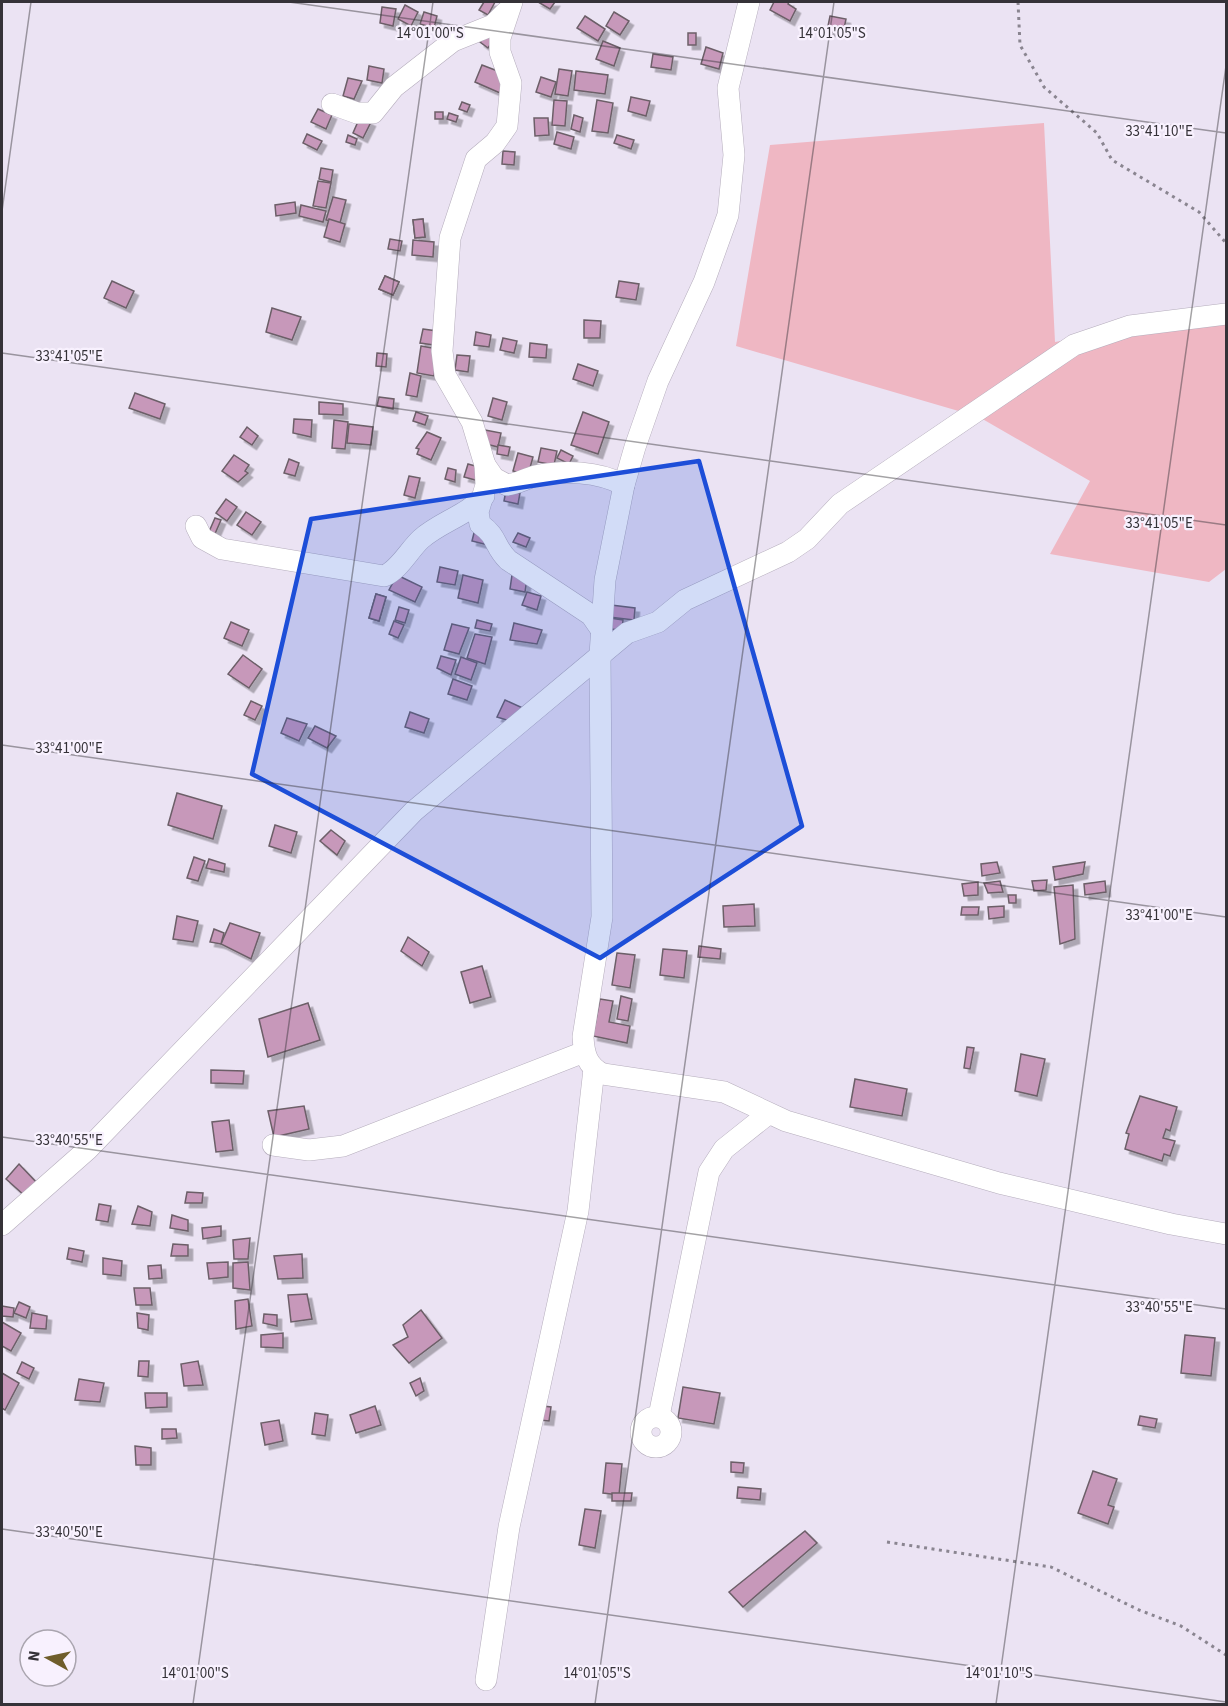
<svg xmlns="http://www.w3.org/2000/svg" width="1228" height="1706" font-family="'Source Sans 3',sans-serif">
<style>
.green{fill:#efb7c3}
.building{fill:#c798ba;stroke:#6c5f68;stroke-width:1.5;filter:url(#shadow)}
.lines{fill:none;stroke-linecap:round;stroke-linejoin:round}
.minor-casing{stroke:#b5adbc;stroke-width:22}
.path{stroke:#8a8590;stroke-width:3;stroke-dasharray:3 4.5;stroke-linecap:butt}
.minor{stroke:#fff;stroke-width:21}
.marked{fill:#1d4ed8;fill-opacity:0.2;stroke:#1d4ed8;stroke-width:4.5;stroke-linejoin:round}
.ticks{fill:none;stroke:#353238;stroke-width:1.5;stroke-opacity:0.45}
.ticks-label{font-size:15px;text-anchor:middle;fill:#353238;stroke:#f8f1fe;stroke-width:4.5;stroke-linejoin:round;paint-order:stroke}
</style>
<defs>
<filter id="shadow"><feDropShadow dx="4.5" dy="4.5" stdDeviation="0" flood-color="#0004"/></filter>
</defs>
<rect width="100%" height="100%" fill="#ebe3f3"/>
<!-- green -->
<path class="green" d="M1044,123L1055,342L1226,312V569L1209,582L1050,554L1090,481L979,417L736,346L770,145Z"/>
<!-- building -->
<g class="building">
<path d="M484,2H495L488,15L479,10Z"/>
<path d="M538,2H555L550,9Z"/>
<path d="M774,2H789L788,4L796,9L790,21L770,10Z"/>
<path d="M405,5L418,12L411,26L398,19Z"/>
<path d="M382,7L396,9L393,26L380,23Z"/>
<path d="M424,12L437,16L434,28L420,24Z"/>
<path d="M614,12L629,21L620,35L606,26Z"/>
<path d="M585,16L605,29L598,41L577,28Z"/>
<path d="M830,16L846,19L843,34L827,31Z"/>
<path d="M486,32L495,38L488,48L480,42Z"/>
<rect x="688" y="33" width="8" height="12"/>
<path d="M603,41L620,48L614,66L596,59Z"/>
<path d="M706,47L723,53L719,69L701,64Z"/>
<path d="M653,54L673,57L671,70L651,67Z"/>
<path d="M482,65L508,75L500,93L475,82Z"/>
<path d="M369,66L384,69L382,83L367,80Z"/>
<path d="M559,69L572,71L568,96L555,94Z"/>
<path d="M576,71L608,75L605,94L574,90Z"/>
<path d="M541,77L556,82L551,97L536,92Z"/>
<path d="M348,78L362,81L354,99L343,96Z"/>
<path d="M631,97L650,101L646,116L628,111Z"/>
<path d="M554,100L567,101L565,126L552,125Z"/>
<path d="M597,100L613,103L608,133L592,131Z"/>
<path d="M462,102L470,105L467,112L459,109Z"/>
<path d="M318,109L332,115L326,129L311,122Z"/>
<rect x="435" y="112" width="8" height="7"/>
<path d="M449,113L458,116L456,122L447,119Z"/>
<path d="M574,115L583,118L580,132L571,129Z"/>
<path d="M360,117L371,122L363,138L353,133Z"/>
<path d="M534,118H548L549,135L535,136Z"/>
<path d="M557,132L574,137L571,149L554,144Z"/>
<path d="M307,134L322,141L317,150L303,143Z"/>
<path d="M348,135L357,139L355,145L346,142Z"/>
<path d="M617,135L634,140L631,149L614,143Z"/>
<path d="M503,151L515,152L514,165L502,164Z"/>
<path d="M321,168L333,170L331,182L319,179Z"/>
<path d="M318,181L331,183L326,208L313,206Z"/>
<path d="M333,197L346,200L340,223L326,220Z"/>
<path d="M295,202L296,213L276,216L275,205Z"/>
<path d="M301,205L326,211L323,222L299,216Z"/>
<path d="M329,219L345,224L340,242L324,237Z"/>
<path d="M423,219L425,237L415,238L413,220Z"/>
<path d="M423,219L425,237L415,238L413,220Z"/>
<path d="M390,239L402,241L400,251L388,249Z"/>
<path d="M413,240L434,242L433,257L412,255Z"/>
<path d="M385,276L399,282L393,295L379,289Z"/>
<path d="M385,276L399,282L393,295L379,289Z"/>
<path d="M112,281L134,291L126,308L104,298Z"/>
<path d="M619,281L639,284L636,300L616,297Z"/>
<path d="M272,308L301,317L292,340L266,332Z"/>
<path d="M584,320L601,321L600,338H584Z"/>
<path d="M423,329L437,331L434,345L420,343Z"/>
<path d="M476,332L491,335L489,347L474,345Z"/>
<path d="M503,338L517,341L514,353L500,350Z"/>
<path d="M530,343L547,345L546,358L529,357Z"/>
<path d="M421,346L438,349L434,376L417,373Z"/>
<path d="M377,353L387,354L386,367L376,366Z"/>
<path d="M457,355L470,356L468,372L455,370Z"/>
<path d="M578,364L598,371L593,386L573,379Z"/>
<path d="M410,373L421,376L417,397L406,395Z"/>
<path d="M135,393L165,404L160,419L129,408Z"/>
<path d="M379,397L394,399L393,409L377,406Z"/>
<path d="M493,398L507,402L502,420L488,416Z"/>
<path d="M319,402L343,404V415L319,414Z"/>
<path d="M416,412L428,416L425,425L413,421Z"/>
<path d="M583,412L609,422L598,454L571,445Z"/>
<path d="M294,419L312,420L311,437L293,433Z"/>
<path d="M334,420L348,422L345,449L332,448Z"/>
<path d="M349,424L373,427L371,445L347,443Z"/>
<path d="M247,427L258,436L252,445L240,437Z"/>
<path d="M485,430L501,433L498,447L482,443Z"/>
<path d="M427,432L441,438L431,460L417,454L419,449L416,448Z"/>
<path d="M498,445L510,447L508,456L497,454Z"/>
<path d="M541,448L557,451L554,465L538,462Z"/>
<path d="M561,450L573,456L569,464L557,458Z"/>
<path d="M518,453L533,457L528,475L513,471Z"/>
<path d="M234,455L249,465L245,471L248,473L238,482L222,471Z"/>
<path d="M289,459L299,463L295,476L284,473Z"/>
<path d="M468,464L483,468L479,481L464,477Z"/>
<path d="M448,468L456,470L455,482L445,479Z"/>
<path d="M409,476L420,478L415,498L404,495Z"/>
<path d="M506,490L520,493L518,504L504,501Z"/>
<path d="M226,499L237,507L227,521L216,513Z"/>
<path d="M246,512L261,522L252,535L237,525Z"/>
<path d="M215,518L221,520L214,536L208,534Z"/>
<path d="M475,529L488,545L472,541Z"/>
<path d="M518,533L530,538L526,547L513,542Z"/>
<path d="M440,567L458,571L455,585L437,582Z"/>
<path d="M397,575L422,587L415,602L389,590Z"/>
<path d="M463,575L483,580L478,603L458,598Z"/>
<path d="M512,575L527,578L525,592L510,589Z"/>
<path d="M527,592L541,596L537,610L522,605Z"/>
<path d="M376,594L386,597L379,621L369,618Z"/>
<path d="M376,594L386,597L379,621L369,618Z"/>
<path d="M611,605L635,608L634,620L609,617Z"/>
<path d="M399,607L409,610L405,623L395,620Z"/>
<path d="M610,618L623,620L622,630L609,629Z"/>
<path d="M477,620L492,624L490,631L475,628Z"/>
<path d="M394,621L404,625L398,638L389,634Z"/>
<path d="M231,622L249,630L242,646L224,638Z"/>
<path d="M514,623L542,630L537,644L510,640Z"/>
<path d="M452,624L469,628L459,654L444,650Z"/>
<path d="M475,634L492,637L485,664L467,658Z"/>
<path d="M243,655L262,669L249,688L228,674Z"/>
<path d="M441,656L456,660L451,675L437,668Z"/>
<path d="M461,657L477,663L471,680L455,674Z"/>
<path d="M453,679L472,686L467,700L448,694Z"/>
<path d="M505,700L525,709L513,722L497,717Z"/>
<path d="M251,701L262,706L255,720L244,715Z"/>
<path d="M410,712L429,719L424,733L405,727Z"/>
<path d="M287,718L307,724L299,741L281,733Z"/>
<path d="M315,726L336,736L327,748L308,738Z"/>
<path d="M177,793L222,806L213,839L168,825Z"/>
<path d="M275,825L297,832L291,853L269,846Z"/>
<path d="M331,830L345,841L337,855L320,841Z"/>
<path d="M194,857L205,861L198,881L187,878Z"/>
<path d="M209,859L225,864L224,872L206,868Z"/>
<path d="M997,862L1000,873L982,876L981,864Z"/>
<path d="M1085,862L1083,874L1055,880L1053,867Z"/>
<path d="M1047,880L1046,890L1034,891L1032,881Z"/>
<path d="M1000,881L1003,892L988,893L984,883Z"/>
<path d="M1105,881L1106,892L1085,895L1084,884Z"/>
<path d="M978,882V895L964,896L962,884Z"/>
<path d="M1073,885L1075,939L1060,944L1054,887Z"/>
<path d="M1008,895H1016V903H1009Z"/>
<path d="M754,904L755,926L724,927L723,906Z"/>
<path d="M1004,906V917L989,919L988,907Z"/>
<path d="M962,907H979L978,915H961Z"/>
<path d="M177,916L198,921L193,942L173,939Z"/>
<path d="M230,923L260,933L251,959L221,944Z"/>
<path d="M214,929L224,933L221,944L210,942Z"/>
<path d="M408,937L429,952L422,966L401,951Z"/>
<path d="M699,946L721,949L720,959L698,957Z"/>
<path d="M663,949L687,951L684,978L660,975Z"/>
<path d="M617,953L635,955L630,988L612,985Z"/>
<path d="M482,966L491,997L470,1003L461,972Z"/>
<path d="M621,996L632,999L628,1021L617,1019Z"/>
<path d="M600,999L613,1001L609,1022L630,1026L627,1043L593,1036Z"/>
<path d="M308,1003L320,1040L268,1057L259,1019Z"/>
<path d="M967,1047L974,1048L970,1069L964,1068Z"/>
<path d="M1021,1054L1045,1059L1037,1096L1015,1091Z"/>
<path d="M211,1070L244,1071L243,1084L211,1083Z"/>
<path d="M855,1079L907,1089L902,1116L850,1107Z"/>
<path d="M1140,1096L1177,1107L1170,1131L1166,1129L1163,1138L1175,1141L1170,1156L1164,1154L1162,1161L1125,1149L1129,1134L1126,1133Z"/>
<path d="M304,1106L309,1129L274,1137L268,1111Z"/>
<path d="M229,1120L233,1150L216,1152L212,1122Z"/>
<path d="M19,1164L38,1184L25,1196L6,1179Z"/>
<path d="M187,1192L203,1193L202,1203H185Z"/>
<path d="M99,1204L111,1206L108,1222L96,1220Z"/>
<path d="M138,1206L152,1212L150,1226L132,1224Z"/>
<path d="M172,1215L188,1220V1231L170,1228Z"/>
<path d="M221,1226V1236L203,1239L202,1228Z"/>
<path d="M250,1238L248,1259H234L233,1240Z"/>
<path d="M173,1244L188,1245V1256H171Z"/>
<path d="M69,1248L84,1251L82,1262L67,1259Z"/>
<path d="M302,1254L303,1278L278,1279L274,1256Z"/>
<path d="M103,1258L122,1261L121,1276L103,1274Z"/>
<path d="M228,1262V1277L209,1279L207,1263Z"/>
<path d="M248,1262L250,1290L233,1288V1263Z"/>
<path d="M161,1265L162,1278L149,1279L148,1266Z"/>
<path d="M134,1288H150L152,1305H136Z"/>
<path d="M307,1294L312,1319L291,1322L288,1295Z"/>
<path d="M248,1299L252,1326L236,1329L235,1301Z"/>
<path d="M19,1302L30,1307L26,1318L14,1313Z"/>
<path d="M2,1306L14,1308L13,1317L2,1316Z"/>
<path d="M421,1310L442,1338L409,1363L393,1345L408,1337L403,1325Z"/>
<path d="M32,1313L47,1316L46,1329L30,1328Z"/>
<path d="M137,1313L149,1315L148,1330L138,1328Z"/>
<path d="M264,1314L277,1315V1326L263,1323Z"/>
<path d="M2,1322L21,1333L11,1351L2,1346Z"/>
<path d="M283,1333V1348L261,1347V1335Z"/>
<path d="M1185,1335L1215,1338L1211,1376L1181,1373Z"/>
<path d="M139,1361H149L148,1377L138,1376Z"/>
<path d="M198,1361L203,1385L184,1386L181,1364Z"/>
<path d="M22,1362L34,1368L29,1379L17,1373Z"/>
<path d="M2,1373L19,1383L5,1410L2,1408Z"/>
<path d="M420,1378L424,1391L416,1396L410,1383Z"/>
<path d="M79,1379L104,1383L100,1402L75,1400Z"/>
<path d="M683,1387L720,1393L714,1424L678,1418Z"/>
<path d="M145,1393H167V1407L146,1408Z"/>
<path d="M375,1406L381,1425L356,1433L350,1415Z"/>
<path d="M543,1406L551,1407L549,1421L540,1420Z"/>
<path d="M315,1413L328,1415L325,1436L312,1434Z"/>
<path d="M1140,1416L1157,1419L1155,1428L1138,1425Z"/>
<path d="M279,1420L283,1441L265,1445L261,1423Z"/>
<path d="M162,1429H176L177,1438L162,1439Z"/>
<path d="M135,1446L151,1448V1465H136Z"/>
<path d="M731,1462L744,1463L743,1473L731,1472Z"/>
<path d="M606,1463L622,1464L619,1495L603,1493Z"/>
<path d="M1093,1471L1117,1479L1108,1505L1114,1507L1108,1524L1078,1513Z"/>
<path d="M738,1487L761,1489L760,1500L737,1498Z"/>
<path d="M612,1493H632L631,1501H612Z"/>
<path d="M585,1509L601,1511L595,1548L579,1545Z"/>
<path d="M805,1531L817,1543L743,1607L729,1592Z"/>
</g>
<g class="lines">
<defs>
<g id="minor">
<path d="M512,2L500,38V52L511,83L507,126L495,143L476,159L450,238L442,351L445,375L472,422L485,465L486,485L478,512L480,524C499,538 493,545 508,560L591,615L600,628"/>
<path d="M749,2L728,88L734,155L728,215L704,282L658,381L635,447L624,485L605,580L600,655L602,917L583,1037C584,1054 587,1066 603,1074L724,1092L786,1121L999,1183L1171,1224L1226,1234"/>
<path d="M332,104L357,113H373L394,87L453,41L493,25L506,12"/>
<path d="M485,465L494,478L507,485C517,484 525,479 535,476C564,470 598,471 624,485"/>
<path d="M196,526L202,538L222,549L384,576C399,570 409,550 421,539C440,522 468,515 484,496"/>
<path d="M273,1145L309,1150L343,1146L584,1052"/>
<path d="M2,1225L87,1150L414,811L627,633L658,622L685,600L788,552L807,539L840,504L1074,345L1130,326L1226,314"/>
<path d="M659,1416L709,1172L724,1149L768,1114"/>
<circle cx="656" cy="1432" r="15"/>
<path d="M486,1680L509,1527L578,1211L594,1069"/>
</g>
</defs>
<!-- minor casing -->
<use href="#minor" class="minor-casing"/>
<!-- path -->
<g class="path">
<path d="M1018,2L1020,45L1044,87L1097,133L1112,160L1199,212L1226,243"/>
<path d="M887,1542L1051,1567L1139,1610L1181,1626L1226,1655"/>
</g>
<!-- minor -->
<use href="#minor" class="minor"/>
</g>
<!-- marked area -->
<path class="marked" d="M699,461L802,826L600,958L252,774L311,519Z"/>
<!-- ticks -->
<path class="ticks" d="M289,2L1226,133M2,211L31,2M2,353L1226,525M2,745L1226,917M2,1137L1226,1309M2,1529L1226,1702M193,1704L433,2M595,1704L834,2M996,1704L1226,66"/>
<g class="ticks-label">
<text x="430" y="38">14°01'00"S</text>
<text x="832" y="38">14°01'05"S</text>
<text x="1159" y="136">33°41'10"E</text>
<text x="69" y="361">33°41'05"E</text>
<text x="1159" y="528">33°41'05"E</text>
<text x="69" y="753">33°41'00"E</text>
<text x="1159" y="920">33°41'00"E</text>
<text x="69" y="1145">33°40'55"E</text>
<text x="1159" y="1312">33°40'55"E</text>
<text x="69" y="1537">33°40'50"E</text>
<text x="195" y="1678">14°01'00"S</text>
<text x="597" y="1678">14°01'05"S</text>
<text x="999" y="1678">14°01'10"S</text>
</g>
<!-- border -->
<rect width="1228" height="1706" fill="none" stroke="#353238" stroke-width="6"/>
<!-- north arrow -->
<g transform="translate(48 1658) rotate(278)"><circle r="28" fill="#f8f1fe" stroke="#aaa5af" stroke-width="1.5"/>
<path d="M0-4.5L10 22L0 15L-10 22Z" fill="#6f5d2b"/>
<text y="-9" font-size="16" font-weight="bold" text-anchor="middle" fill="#353238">N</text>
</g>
</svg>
